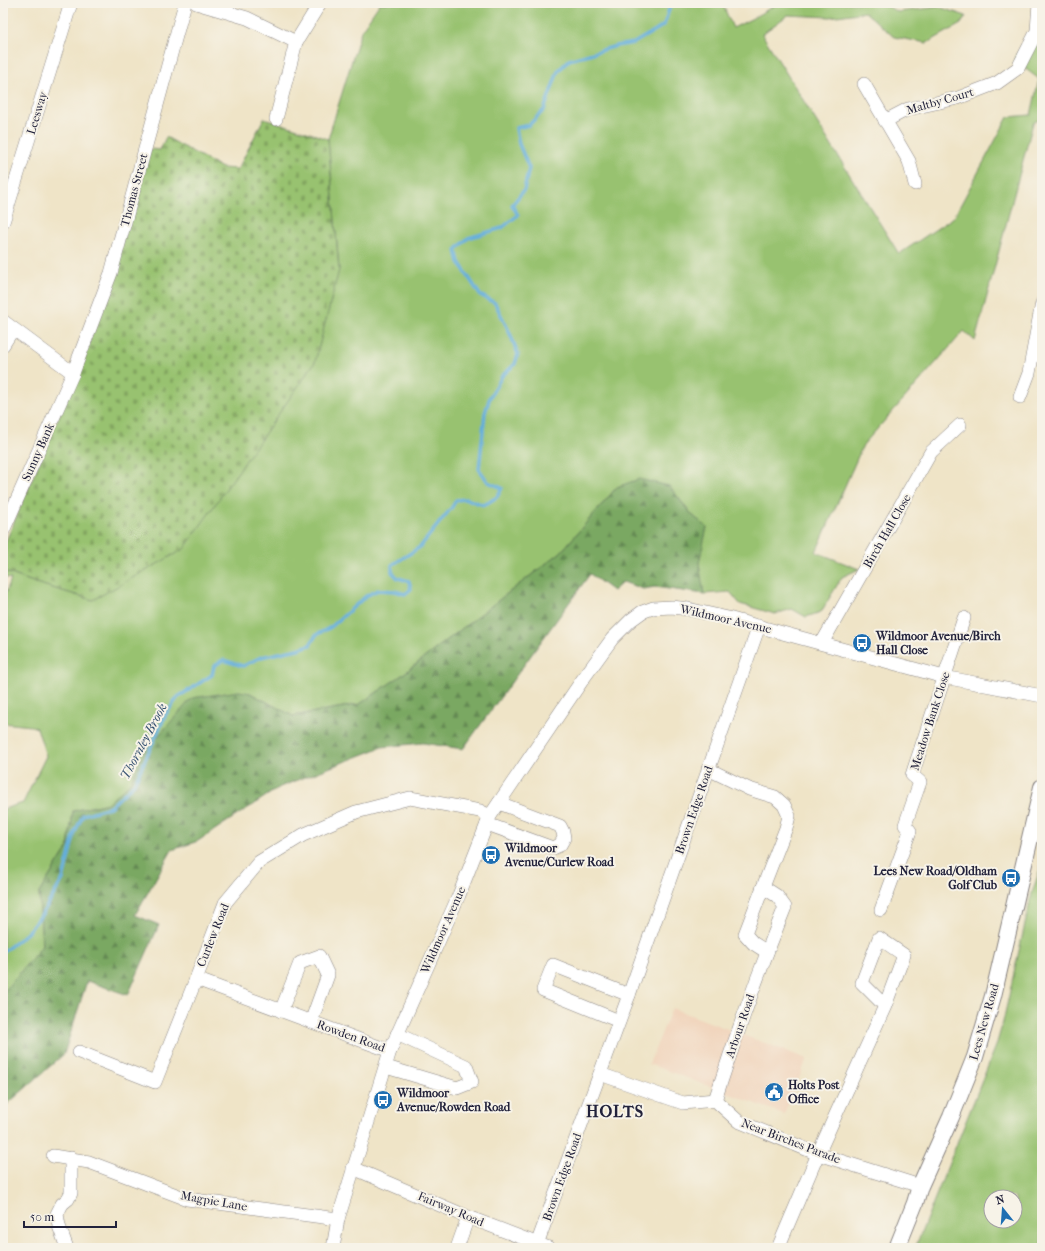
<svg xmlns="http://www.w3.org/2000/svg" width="1045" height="1251" font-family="'IM FELL French Canon',serif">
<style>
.built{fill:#f1d5bd}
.green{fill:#98c26f;stroke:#5d7255;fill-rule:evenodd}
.forest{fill:url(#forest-firs);stroke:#4e654e}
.cemetery{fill:url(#cemetery-stones);stroke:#5d7255}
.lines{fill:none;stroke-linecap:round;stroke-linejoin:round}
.stream{stroke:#62addb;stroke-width:3.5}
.minor-casing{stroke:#888381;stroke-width:14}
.tertiary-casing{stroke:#888381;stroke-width:18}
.minor{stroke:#fff;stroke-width:13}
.tertiary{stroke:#fff;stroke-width:16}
.labels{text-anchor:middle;stroke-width:4;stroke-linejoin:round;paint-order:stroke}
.street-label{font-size:12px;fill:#22223b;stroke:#f7f3e8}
.poi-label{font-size:12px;font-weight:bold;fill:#22223b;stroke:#f7f3e8;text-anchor:start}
.water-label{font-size:13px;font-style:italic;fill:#385373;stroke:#f7f3e8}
.district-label{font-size:16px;font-weight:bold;letter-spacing:1px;fill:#22223b;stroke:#f7f3e8}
</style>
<defs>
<pattern id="forest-firs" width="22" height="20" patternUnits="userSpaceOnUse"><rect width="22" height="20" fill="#7aa862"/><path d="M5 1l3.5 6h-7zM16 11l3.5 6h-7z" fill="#648852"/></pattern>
<pattern id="cemetery-stones" width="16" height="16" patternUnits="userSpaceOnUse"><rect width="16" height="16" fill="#98c26f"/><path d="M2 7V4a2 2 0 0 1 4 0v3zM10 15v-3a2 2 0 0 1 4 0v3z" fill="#83a661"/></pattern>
</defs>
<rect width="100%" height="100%" fill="#f7f3e8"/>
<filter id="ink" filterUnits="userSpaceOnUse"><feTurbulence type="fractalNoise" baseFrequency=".025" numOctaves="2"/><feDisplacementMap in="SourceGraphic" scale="8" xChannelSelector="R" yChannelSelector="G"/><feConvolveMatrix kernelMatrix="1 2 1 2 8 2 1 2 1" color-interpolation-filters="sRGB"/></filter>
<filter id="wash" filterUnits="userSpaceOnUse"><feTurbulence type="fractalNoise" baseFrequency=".012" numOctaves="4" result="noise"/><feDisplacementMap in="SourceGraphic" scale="16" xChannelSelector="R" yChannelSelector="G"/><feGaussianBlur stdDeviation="0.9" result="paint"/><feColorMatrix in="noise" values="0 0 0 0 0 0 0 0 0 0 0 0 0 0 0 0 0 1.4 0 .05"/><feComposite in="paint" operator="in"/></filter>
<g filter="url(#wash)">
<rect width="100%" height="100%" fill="#efe4c7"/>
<!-- built -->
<path class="built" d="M672,1008L807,1059L784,1114L649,1064Z"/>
<!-- green -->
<g class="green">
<path d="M380,3H722L733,28L751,19L779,3H881L898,12L939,7L966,16L961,24L927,43L894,37L865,12L830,17L788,15L762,34L899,254L954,217L1008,117L1031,115L1039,79L1014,60L1029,36L1042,3V118L1033,123L975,341L964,331L863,445L816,552L859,569L842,577L821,612L806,617L792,609L775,614L740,604L730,592L704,594L698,562L707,527L693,516L669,486L617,487L561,552L402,675L360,704L293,716L250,693L144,752L130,783L108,803L73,811L68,847L39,893L42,946L3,993V809L23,803L46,756L37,728L31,726L3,723V591L6,592L11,579L3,577V571L36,583L93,600L339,269L328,139L361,31Z"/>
<path d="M1042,863V1248H915L996,1046L1003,1022L1032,893ZM991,1197H1015V1221H991Z"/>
</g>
<!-- forest -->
<path class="forest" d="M639,479L669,486L692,515L707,527L699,563L704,594L655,587L643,589L623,582L613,591L590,574L463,749L423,743L382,747L280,787L198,841L172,850L135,915L159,925L128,995L87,981L64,1054L3,1108V993L42,946L39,893L68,847L73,811L108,803L130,783L144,752L192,698L239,691L250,693L293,716L360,704L402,675L561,552L617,487Z"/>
<!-- cemetery -->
<path class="cemetery" d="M264,118L328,139L339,270L315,362L184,549L93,600L36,583L3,571V548L80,366L150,149L160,150L166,137L222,168L238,169Z"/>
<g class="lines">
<!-- stream -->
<path class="stream" d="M3,952L27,933L42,914L63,879L75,832L83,815L110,807L134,784L166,714L178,697L212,675L214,666L223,660L243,666L261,657L298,649L310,645L316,635L331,627L366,596L378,590L395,591L405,594L411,589L409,581L398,578L392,572V565L420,547L452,507L456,500L466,499L484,505L497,497L502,488L488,482L479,469L485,413L490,397L502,376L515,364L518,354L509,331L495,303L480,295L459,262L456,250L468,238L502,228L518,215L512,205L524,190L529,168L519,144L516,128L529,125L544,110L558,71L569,60L616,46L634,43L664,25L671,3"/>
</g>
</g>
<g filter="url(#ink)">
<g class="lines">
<defs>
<g id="minor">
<path d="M196,3L247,18L296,42"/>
<path d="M864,84L909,161L915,184"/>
<path d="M276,119L296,42L320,3"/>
<path d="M885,121L908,109L958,98L997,83L1018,68L1037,31L1039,3"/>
<path d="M3,222L71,3"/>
<path d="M3,321L73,373"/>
<path d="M3,345L13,329"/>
<path d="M1020,397L1029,373L1042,303"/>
<path d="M3,531L73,373L111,273L185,3"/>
<path d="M822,643L931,452L960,425"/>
<path d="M708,769L749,789L775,797L784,805L789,816L786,828L763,887L777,896L785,907C759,971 736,1035 715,1100"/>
<path d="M487,824L553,848L560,845L564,838L563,832L560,826L499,803"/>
<path d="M763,887L745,934L753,943L767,952"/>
<path d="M881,910L910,831L905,825L920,782L912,775L964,618"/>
<path d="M196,979L390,1051"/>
<path d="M281,1011L300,963L319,956L328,975L311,1022"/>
<path d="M619,1021L543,990L553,965L629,995"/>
<path d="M79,1052L155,1082L196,979L225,903L259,862L303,835L356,812L410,798L480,811L490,816"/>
<path d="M386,1067L457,1088L472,1082L466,1066L397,1034"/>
<path d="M600,1074L683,1103L715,1100L738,1121L818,1154L920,1186"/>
<path d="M53,1156L89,1162L187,1199L338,1219"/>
<path d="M353,1168L468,1217L549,1248"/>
<path d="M537,1244L629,995L759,626"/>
<path d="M67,1248L59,1226L57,1214L62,1204L68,1199L71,1193V1158"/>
<path d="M333,1248L338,1219L390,1051L459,895L490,816L583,679L612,639L631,620L642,612L653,608L672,607L688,609L728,618L944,677L1042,696"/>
<path d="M457,1248L468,1217"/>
<path d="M778,1248L818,1154L885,1006L904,955L879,938L862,983L885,1006"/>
</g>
<path id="tertiary" d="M897,1248L915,1203L920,1186L951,1117L975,1057L993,996L1042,787"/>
</defs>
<!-- minor casing -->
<use href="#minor" class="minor-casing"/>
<!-- tertiary casing -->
<use href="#tertiary" class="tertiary-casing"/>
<!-- minor -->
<use href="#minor" class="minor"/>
<!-- tertiary -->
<use href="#tertiary" class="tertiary"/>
</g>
</g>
<!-- icons -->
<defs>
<symbol id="bus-disc" viewBox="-11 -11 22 22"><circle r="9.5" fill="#1f6fb2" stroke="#f7f3e8"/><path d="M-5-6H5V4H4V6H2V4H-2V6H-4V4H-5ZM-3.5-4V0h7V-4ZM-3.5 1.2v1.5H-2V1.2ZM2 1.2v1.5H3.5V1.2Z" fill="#fff"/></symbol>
<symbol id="civic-disc" viewBox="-11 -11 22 22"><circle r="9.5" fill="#1f6fb2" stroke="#f7f3e8"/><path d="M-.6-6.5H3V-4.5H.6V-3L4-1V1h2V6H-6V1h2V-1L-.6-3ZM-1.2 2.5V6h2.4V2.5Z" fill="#fff"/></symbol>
</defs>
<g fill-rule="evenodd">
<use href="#bus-disc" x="851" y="632" width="22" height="22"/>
<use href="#bus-disc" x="480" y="844" width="22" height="22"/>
<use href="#bus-disc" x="1000" y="867" width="22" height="22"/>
<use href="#civic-disc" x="763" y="1081" width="22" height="22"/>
<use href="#bus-disc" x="372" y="1089" width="22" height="22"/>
</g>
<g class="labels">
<!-- street labels -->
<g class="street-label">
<text transform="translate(940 101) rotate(-16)" y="4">Maltby Court</text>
<text transform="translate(37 113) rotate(-73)" y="4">Leesway</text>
<text transform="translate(134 190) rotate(-75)" y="4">Thomas Street</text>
<text transform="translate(38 452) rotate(-66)" y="4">Sunny Bank</text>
<text transform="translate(887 531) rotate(-60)" y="4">Birch Hall Close</text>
<text transform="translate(726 619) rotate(13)" y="4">Wildmoor Avenue</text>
<text transform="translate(930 721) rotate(-72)" y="4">Meadow Bank Close</text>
<text transform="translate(694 810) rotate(-71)" y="4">Brown Edge Road</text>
<text transform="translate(443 930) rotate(-66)" y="4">Wildmoor Avenue</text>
<text transform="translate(213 935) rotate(-68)" y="4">Curlew Road</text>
<text transform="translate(984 1022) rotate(-74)" y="4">Lees New Road</text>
<text transform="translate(740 1026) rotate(-71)" y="4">Arbour Road</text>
<text transform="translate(351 1036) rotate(20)" y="4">Rowden Road</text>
<text transform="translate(791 1141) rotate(21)" y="4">Near Birches Parade</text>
<text transform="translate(562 1177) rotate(-70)" y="4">Brown Edge Road</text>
<text transform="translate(214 1201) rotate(10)" y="4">Magpie Lane</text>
<text transform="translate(451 1209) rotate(23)" y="4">Fairway Road</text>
</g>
<!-- poi labels -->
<g class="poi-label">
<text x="876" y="640">Wildmoor Avenue/Birch<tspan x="876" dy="14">Hall Close</tspan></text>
<text x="505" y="852">Wildmoor<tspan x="505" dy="14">Avenue/Curlew Road</tspan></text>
<text x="997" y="875" text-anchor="end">Lees New Road/Oldham<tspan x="997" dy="14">Golf Club</tspan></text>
<text x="788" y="1089">Holts Post<tspan x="788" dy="14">Office</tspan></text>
<text x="397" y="1097">Wildmoor<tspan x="397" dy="14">Avenue/Rowden Road</tspan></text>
</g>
<!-- water labels -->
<g class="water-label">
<text transform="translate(143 741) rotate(-62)" y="5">Thornley Brook</text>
</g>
<!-- district labels -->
<g class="district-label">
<text x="615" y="1117">HOLTS</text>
</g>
</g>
<!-- margin -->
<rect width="1045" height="1251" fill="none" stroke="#f7f3e8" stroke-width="16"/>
<!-- north arrow -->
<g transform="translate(1003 1209) rotate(343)"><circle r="19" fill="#f7f3e8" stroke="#a29fa3"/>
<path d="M0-3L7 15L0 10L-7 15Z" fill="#1f6fb2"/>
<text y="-6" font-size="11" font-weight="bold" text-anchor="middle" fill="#22223b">N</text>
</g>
<!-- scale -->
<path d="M24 1221v6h92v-6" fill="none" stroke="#22223b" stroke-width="2"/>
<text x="30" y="1221" font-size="12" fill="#22223b" stroke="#f7f3e8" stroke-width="3" paint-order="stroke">50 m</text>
</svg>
